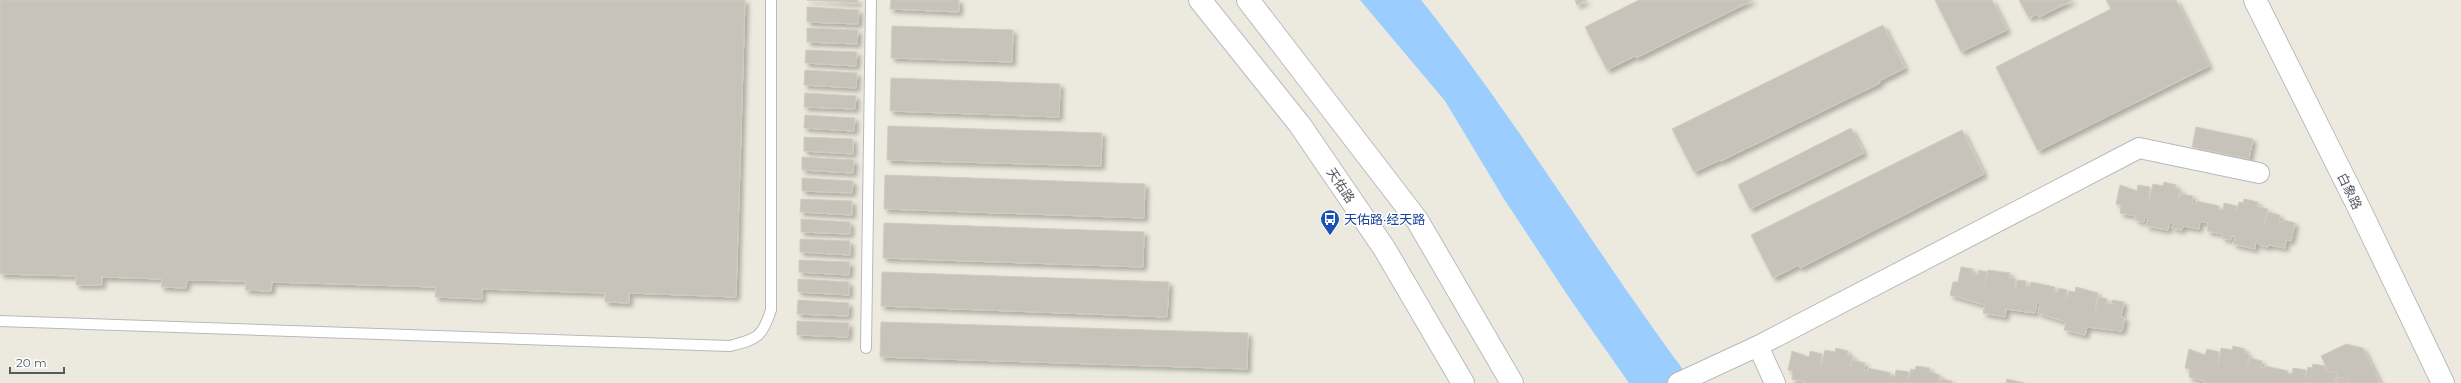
<svg xmlns="http://www.w3.org/2000/svg" width="2461" height="383" font-family="Montserrat,'Noto Sans SC',sans-serif">
<style>
.water{fill:#9bceff}
.building{fill:#c7c3bb;stroke:#d1ccbc;filter:url(#shadow)}
.lines{fill:none;stroke-linecap:round;stroke-linejoin:round}
.lane-casing{stroke:#b6b9bf;stroke-width:12}
.street-casing{stroke:#b6b9bf;stroke-width:22}
.secondary-casing{stroke:#b7bbc2;stroke-width:24}
.lane{stroke:#fff;stroke-width:10}
.street{stroke:#fff;stroke-width:20}
.secondary{stroke:#fff;stroke-width:22}
.labels{text-anchor:middle;stroke-width:3;stroke-linejoin:round;paint-order:stroke}
.street-label{font-size:13px;fill:#575b61;stroke:#fff}
.transit-label{font-size:13px;fill:#164399;stroke:#fff;text-anchor:start}
</style>
<defs>
<filter id="shadow"><feDropShadow dx="3.5" dy="3.5" stdDeviation="2" flood-color="#0004"/></filter>
</defs>
<rect width="100%" height="100%" fill="#eceade"/>
<!-- water -->
<path class="water" d="M1360,0H1421C1519,122 1599,258 1693,383H1629L1570,299L1504,199L1445,101Z"/>
<!-- building -->
<g class="building">
<path d="M0,0H745L736,297L629,293V303L605,302V293L482,289V299L435,297L436,287L272,282L271,291L245,290L246,281L187,280L186,288L161,287L162,279L102,277V285H76V276L0,274Z"/>
<path d="M807,0H858V3Z"/>
<path d="M891,0H959V12L890,9Z"/>
<path d="M1575,0H1587L1577,5Z"/>
<path d="M1639,0H1753L1636,58L1635,56L1607,70L1585,27Z"/>
<path d="M1935,0H1992L2007,30L1961,52Z"/>
<path d="M2019,0H2073L2039,17L2038,14L2029,18Z"/>
<path d="M2106,0H2176L2209,66L2038,151L1996,67L2111,9Z"/>
<path d="M807,7L859,10L858,24L807,22Z"/>
<path d="M1883,25L1905,68L1879,81L1880,83L1721,161L1720,160L1694,172L1672,129Z"/>
<path d="M892,26L1013,30L1012,62L891,58Z"/>
<path d="M807,28L858,30L857,44L807,42Z"/>
<path d="M806,50L857,52L856,66L805,63Z"/>
<path d="M805,70L857,73L856,88L804,85Z"/>
<path d="M891,78L1060,84L1059,117L890,111Z"/>
<path d="M805,93L856,96L855,109L804,107Z"/>
<path d="M805,115L855,118L854,131L804,128Z"/>
<path d="M888,126L1102,133L1101,166L887,160Z"/>
<path d="M2196,127L2253,139L2249,159L2192,147Z"/>
<path d="M1851,128L1864,153L1750,209L1738,185Z"/>
<path d="M1962,130L1984,174L1800,268L1799,265L1773,278L1751,235Z"/>
<path d="M804,137L853,139V154L804,151Z"/>
<path d="M802,157L854,160L853,173L802,170Z"/>
<path d="M885,175L1145,184L1144,218L884,209Z"/>
<path d="M802,178L853,181L852,193L802,191Z"/>
<path d="M2164,182L2176,185L2175,188L2181,190L2178,200L2181,194L2193,196L2192,203L2196,204V201L2219,206V209L2223,210L2224,203L2237,206L2236,213L2239,202L2243,203L2244,199L2258,202L2257,206L2268,209L2264,224L2268,212L2280,215L2279,221L2283,222L2284,220L2295,223L2291,241L2286,240L2285,248L2269,245L2268,247L2259,245V243L2256,242L2255,249L2233,244L2235,236H2232L2231,240L2222,238L2223,234L2207,231L2208,223L2200,221L2199,229L2183,226L2182,230L2172,228L2173,223L2170,222L2168,230L2146,226L2148,218L2145,217L2144,222L2135,220L2136,216L2120,213L2121,205L2116,204L2120,185L2137,191L2138,185L2150,187L2149,200L2153,184L2163,186Z"/>
<path d="M801,199L852,201V215L800,212Z"/>
<path d="M801,219L850,222V234L801,232Z"/>
<path d="M884,223L1144,232L1143,267L883,258Z"/>
<path d="M800,239L850,241V255L800,252Z"/>
<path d="M799,260L850,262L849,275L799,272Z"/>
<path d="M1961,267L1973,269L1972,274L1978,275L1979,270L1987,272L1984,287L1988,270L2010,273L2009,278L2016,279L2014,288H2016L2017,280L2026,281V286H2030L2031,282L2055,287L2054,292H2058L2059,288L2067,290L2065,299L2067,300L2069,291L2075,292L2076,287L2098,293L2095,310L2099,297L2107,299L2106,303L2112,304V300L2124,302L2121,317L2125,318L2122,331L2087,327L2085,335L2064,330L2066,322L2038,313L2040,303L2037,302L2035,313L2006,309L2005,317L1983,313L1985,305L1950,295L1953,282H1958Z"/>
<path d="M882,272L1169,282L1167,317L881,306Z"/>
<path d="M798,279L849,282V295L798,292Z"/>
<path d="M798,300L849,303L848,316L797,314Z"/>
<path d="M797,321L849,323L848,337L797,335Z"/>
<path d="M881,322L1248,333L1247,369L880,357Z"/>
<path d="M2346,344L2363,348L2380,383H2348L2349,380L2337,377L2334,383L2337,373L2326,371V366L2321,356Z"/>
<path d="M2233,346L2245,349L2244,353L2249,354L2247,365L2250,358L2262,361L2261,367L2265,368V366L2288,371L2287,373L2292,374L2293,368L2306,370L2305,378L2308,367L2312,368L2313,364L2326,366V371L2337,373L2334,383H2204L2205,381L2189,377L2190,369L2185,368L2189,349L2205,355L2207,349L2219,352L2218,364L2221,348L2232,350Z"/>
<path d="M1836,348L1848,351L1847,355L1853,356L1850,367L1853,360L1865,363L1864,370L1868,371V368L1891,373L1890,375L1895,376L1896,370L1909,372L1908,380L1911,369L1915,370L1916,366L1930,368L1929,372L1940,375L1938,383H1808L1792,379L1793,371L1788,370L1792,351L1809,357L1810,351L1822,354L1820,366H1821L1825,350L1835,352Z"/>
<path d="M2337,377L2349,380L2348,383H2336Z"/>
<path d="M1940,379L1952,381V383H1940Z"/>
<path d="M2007,379L2024,383H2006Z"/>
</g>
<g class="lines">
<defs>
<g id="lane">
<path d="M0,321L730,346C757,339 762,338 771,310V0"/>
<path d="M866,348L871,0"/>
</g>
<g id="street">
<path d="M1758,346L1775,383"/>
<path d="M1678,383L1758,346L2139,148L2259,173"/>
</g>
<g id="secondary">
<path d="M1200,0L1300,125L1384,248L1463,383"/>
<path d="M1248,0L1417,220L1512,383"/>
<path d="M2255,0L2360,210L2443,383"/>
</g>
</defs>
<!-- lane casing -->
<use href="#lane" class="lane-casing"/>
<!-- street casing -->
<use href="#street" class="street-casing"/>
<!-- secondary casing -->
<use href="#secondary" class="secondary-casing"/>
<!-- lane -->
<use href="#lane" class="lane"/>
<!-- street -->
<use href="#street" class="street"/>
<!-- secondary -->
<use href="#secondary" class="secondary"/>
</g>
<!-- icons -->
<defs>
<symbol id="bus-pin" viewBox="-11 -11 22 30"><path d="M0 17L-7.5 6A9.5 9.5 0 1 1 7.5 6Z" fill="#1a4fb4" stroke="#fff"/><path d="M-5-6H5V4H4V6H2V4H-2V6H-4V4H-5ZM-3.5-4V0h7V-4ZM-3.5 1.2v1.5H-2V1.2ZM2 1.2v1.5H3.5V1.2Z" fill="#fff"/></symbol>
</defs>
<g fill-rule="evenodd">
<use href="#bus-pin" x="1319" y="208" width="22" height="30"/>
</g>
<g class="labels">
<!-- street labels -->
<g class="street-label">
<text transform="translate(1341 185) rotate(56)" y="5">天佑路</text>
<text transform="translate(2350 191) rotate(64)" y="5">白象路</text>
</g>
<!-- transit labels -->
<g class="transit-label">
<text x="1344" y="224">天佑路·经天路</text>
</g>
</g>
<!-- scale -->
<path d="M10 367v6h54v-6" fill="none" stroke="#575b61" stroke-width="2"/>
<text x="16" y="367" font-size="12" fill="#575b61" stroke="#ffffff" stroke-width="3" paint-order="stroke">20 m</text>
</svg>
